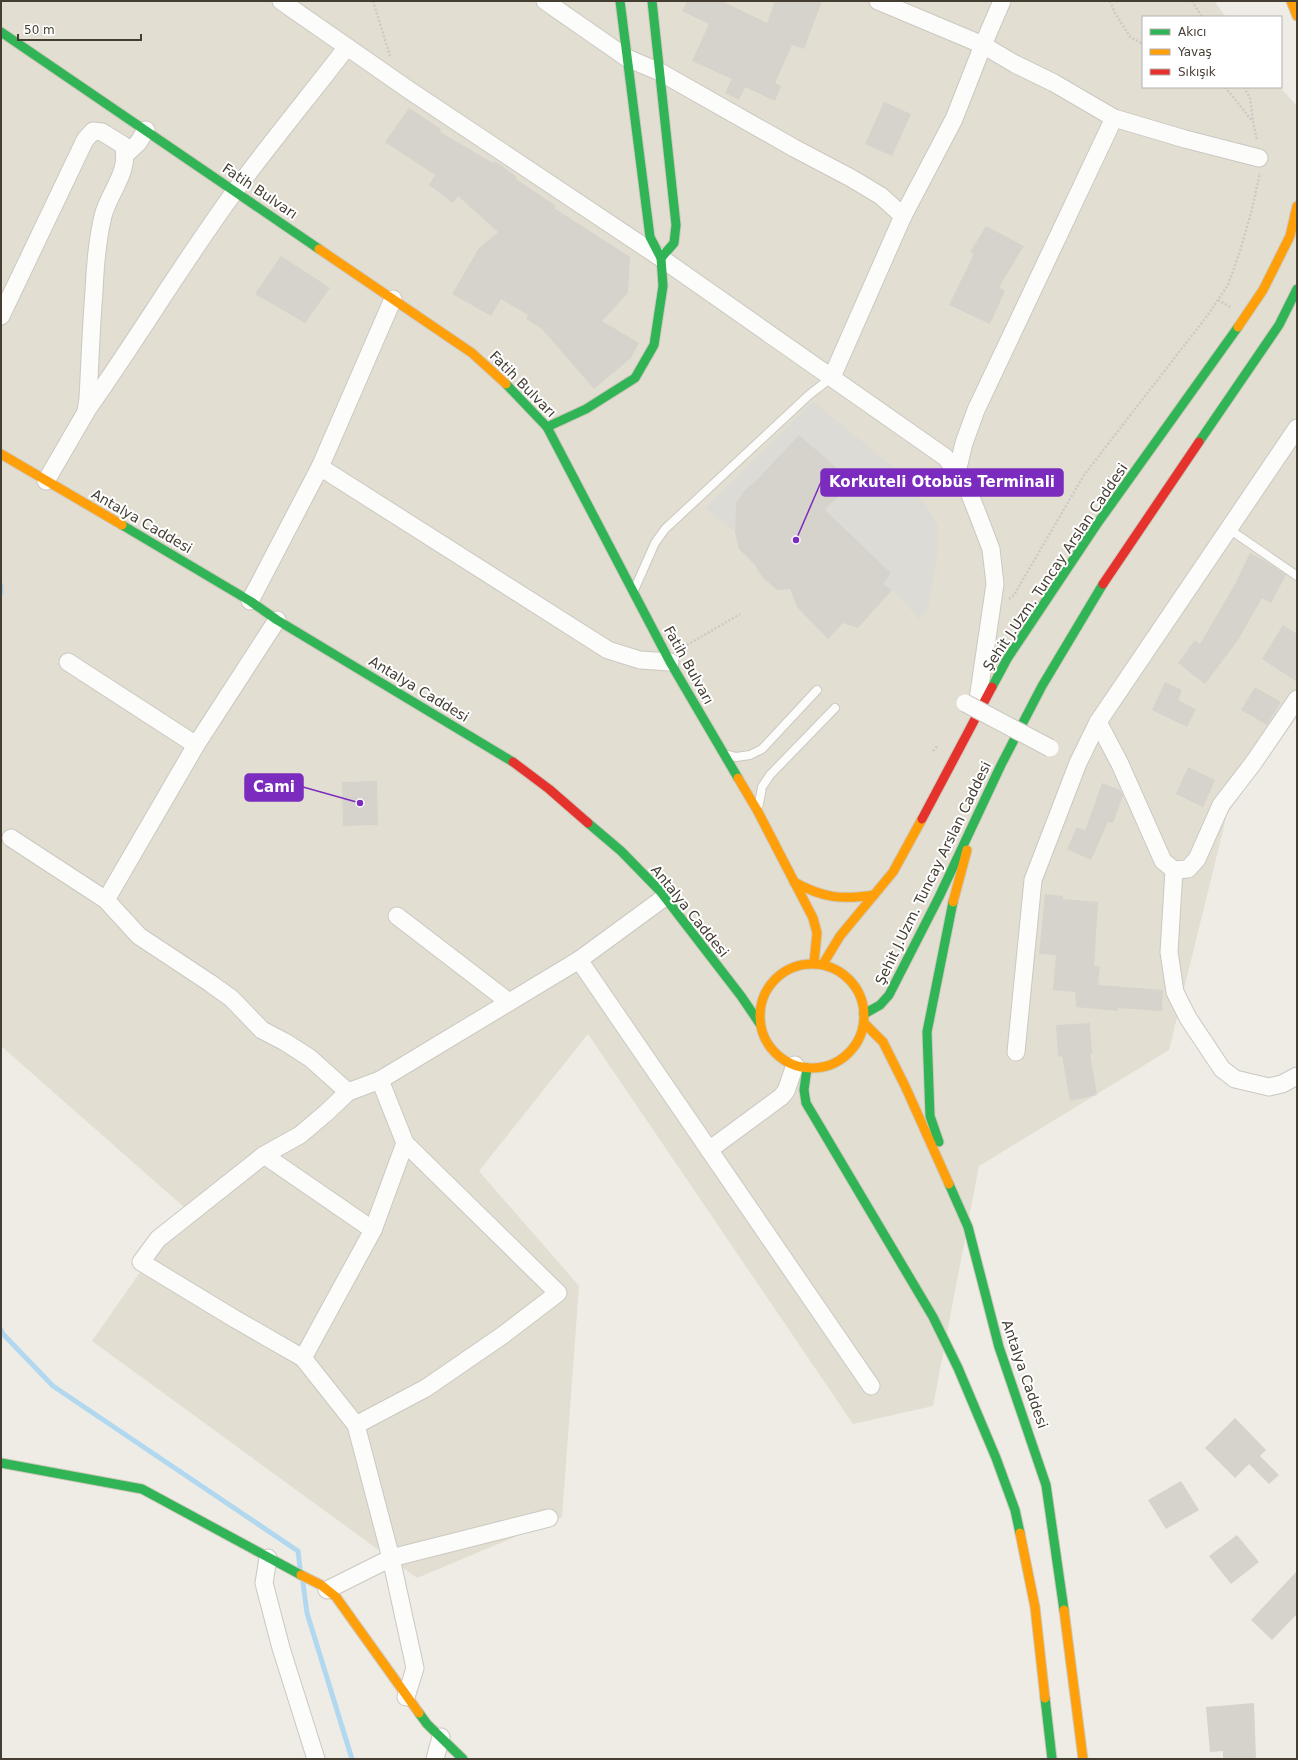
<svg xmlns="http://www.w3.org/2000/svg" width="1298" height="1760" font-family="'DejaVu Sans',sans-serif">
<style>
.residential{fill:#e3ded2}
.parking{fill:#dddbd6}
.lines{fill:none;stroke-linecap:round;stroke-linejoin:round}
.stream{stroke:#b2d8f0;stroke-width:5}
.building{fill:#d6d3cc}
.lane-casing{stroke:#cbc8c1;stroke-width:10}
.street-casing{stroke:#cbc8c1;stroke-width:19}
.fast-casing{stroke:#cec9bc;stroke-width:11}
.slow-casing{stroke:#cec9bc;stroke-width:11}
.jam-casing{stroke:#cec9bc;stroke-width:11}
.path{stroke:#cdcac5;stroke-width:2.5;stroke-dasharray:2 2;stroke-linecap:butt}
.lane{stroke:#fcfcfb;stroke-width:8}
.street{stroke:#fcfcfb;stroke-width:17}
.fast{stroke:#30b455;stroke-width:9}
.slow{stroke:#ff9f0a;stroke-width:9}
.jam{stroke:#e5322d;stroke-width:9}
.street-bridge-casing{stroke:#cbc8c1;stroke-width:19;stroke-linecap:butt}
.street-bridge{stroke:#fcfcfb;stroke-width:17}
.labels{text-anchor:middle;stroke-width:4;stroke-linejoin:round;paint-order:stroke}
.street-label{font-size:14px;fill:#443d32;stroke:#fff}
.leader{fill:none;stroke:#7b2cbf;stroke-width:1.5}
.callout-dot{fill:#7b2cbf;stroke:#fff;stroke-width:1.5}
.callout{fill:#7b2cbf;stroke:#7b2cbf;stroke-width:1.5}
.callout-label{font-size:15px;text-anchor:middle;font-weight:bold;fill:#fff}
</style>
<rect width="100%" height="100%" fill="#eeece5"/>
<!-- residential -->
<path class="residential" d="M1,1H1214L1226,17H1143V87H1280L1297,106V713L1227,814L1169,1050L979,1166L933,1406L853,1424L588,1034L479,1171L579,1286L562,1517L417,1578L92,1341L185,1208L1,1046Z"/>
<!-- parking -->
<path class="parking" d="M813,401L899,472L926,505L938,526V549L928,608L920,620L892,590L883,584L891,573L825,510L853,482L799,435L766,479L754,482L746,489L736,502L735,532L705,508Z"/>
<g class="lines">
<!-- stream -->
<g class="stream">
<path d="M1,585V593"/>
<path d="M1,1330L3,1334L53,1386L298,1551L300,1568"/>
<path d="M303,1583L307,1613L352,1759"/>
</g>
</g>
<!-- building -->
<g class="building">
<path d="M687,1H722L767,23L775,1H822L804,49L792,45L775,83L781,86L775,101L745,87L739,100L725,93L732,79L692,61L709,24L682,11Z"/>
<path d="M884,102L911,114L892,156L865,144Z"/>
<path d="M409,108L441,129L440,132L493,163L495,161L517,177L516,179L556,206L554,208L630,257L628,293L602,321L639,343L631,358L594,389L542,329L526,319L528,315L501,299L491,316L452,294L479,248L498,232L458,196L453,203L429,185L435,175L385,142Z"/>
<path d="M986,226L1024,246L999,287L1005,291L990,324L949,305L974,254L970,252Z"/>
<path d="M281,256L330,288L305,323L255,294Z"/>
<path d="M799,435L853,482L825,510L891,573L883,584L892,590L858,628L843,623L828,639L797,607L790,589L777,590L763,578L754,564L739,549L735,532L736,502L746,489L756,481Z"/>
<path d="M1250,553L1267,562L1286,575L1271,603L1262,598L1238,640L1205,684L1178,663L1195,640L1200,644L1235,584Z"/>
<path d="M1283,625L1297,634V682L1262,659Z"/>
<path d="M1165,682L1182,690L1178,700L1196,709L1187,727L1152,710Z"/>
<path d="M1255,687L1281,702L1267,725L1241,710Z"/>
<path d="M1188,767L1215,780L1203,807L1176,794Z"/>
<path d="M377,781L378,825L343,826L342,782Z"/>
<path d="M1102,783L1120,790L1123,795L1113,823L1108,822L1091,860L1067,849L1077,827L1085,831Z"/>
<path d="M1045,894L1063,896V899L1098,902L1094,966H1100L1098,985L1163,990L1162,1011L1118,1008V1011L1076,1007L1075,992L1053,990L1056,955L1039,954Z"/>
<path d="M1090,1023L1092,1054H1090L1097,1095L1070,1101L1062,1056L1058,1057L1056,1025Z"/>
<path d="M1235,1418L1266,1450L1260,1456L1279,1475L1269,1484L1249,1464L1235,1478L1205,1448Z"/>
<path d="M1181,1481L1199,1510L1166,1529L1148,1500Z"/>
<path d="M1237,1535L1259,1562L1231,1584L1209,1556Z"/>
<path d="M1297,1571V1614L1272,1640L1251,1620Z"/>
<path d="M1254,1703L1256,1759H1223V1751L1210,1752L1206,1707Z"/>
</g>
<g class="lines">
<defs>
<g id="lane">
<path d="M1229,529L1297,576"/>
<path d="M635,588L655,543L665,529L809,395L832,377"/>
<path d="M729,755L736,757L750,755L762,749L817,690"/>
<path d="M759,804L762,787L770,775L835,708"/>
</g>
<g id="street">
<path d="M281,1L409,90L661,258L945,457L965,482L978,515L991,549L995,584L977,706"/>
<path d="M545,1L627,58L660,72L794,148L851,178L881,196L903,216"/>
<path d="M878,1L983,45L1015,64L1054,83L1114,118L1185,139L1259,158"/>
<path d="M126,154L138,143L146,130"/>
<path d="M1,316L85,140L93,131L102,132L123,145C131,171 109,192 103,216C97,241 95,267 94,292C91,327 90,363 88,398L86,412L46,481"/>
<path d="M832,377L903,216L954,119L983,45L1002,1"/>
<path d="M87,410C138,338 183,262 235,191C271,142 310,95 347,47"/>
<path d="M320,467L393,299"/>
<path d="M957,472L964,443L976,410L1114,118"/>
<path d="M250,601L320,467L608,650L640,660L670,662"/>
<path d="M68,662L196,745"/>
<path d="M1098,722L1120,764L1163,861L1174,870L1188,869L1197,859L1221,805L1254,762L1297,699"/>
<path d="M11,838L106,900L139,936L210,983L231,998L262,1030L285,1042L310,1058L348,1092"/>
<path d="M1174,870L1169,952L1175,992L1188,1018L1222,1069L1235,1079L1269,1087L1282,1084L1297,1076"/>
<path d="M106,900L196,745L277,620"/>
<path d="M397,916L509,1002"/>
<path d="M579,960L871,1386"/>
<path d="M1016,1052L1033,880L1078,763L1098,722L1297,428"/>
<path d="M380,1080L405,1143L373,1230L303,1358L356,1425L391,1558L415,1668L406,1697"/>
<path d="M709,1150L781,1097L786,1091L795,1065"/>
<path d="M264,1155L373,1230"/>
<path d="M303,1358L235,1319L141,1262L158,1239L264,1155L300,1135L326,1113L348,1092L380,1080L579,960L665,897"/>
<path d="M356,1425L426,1388L503,1335L558,1293L405,1143"/>
<path d="M268,1558L264,1583L281,1648L316,1759"/>
<path d="M327,1590L391,1558L549,1518"/>
<path d="M435,1759L441,1737"/>
</g>
<g id="fast">
<path d="M652,1L676,225L674,243L661,258"/>
<path d="M1,32L319,249"/>
<path d="M506,384L547,427L670,662L738,778"/>
<path d="M547,427L586,409L635,378L654,345L663,286L661,258L650,237L620,1"/>
<path d="M1199,442L1279,325L1297,289"/>
<path d="M122,525L250,601L277,620L513,762"/>
<path d="M992,687L1007,659L1097,524L1238,327"/>
<path d="M588,823L621,851L660,891L741,996L760,1024"/>
<path d="M864,1014L880,1005L889,995L939,897L1001,765L1042,686L1103,584"/>
<path d="M807,1068L804,1090L806,1103L933,1317L958,1368L996,1458L1015,1510L1020,1533"/>
<path d="M939,1142L930,1116L927,1032L953,902"/>
<path d="M949,1184L968,1227L999,1347L1046,1485L1064,1610"/>
<path d="M1,1463L142,1489L301,1575"/>
<path d="M1045,1698L1052,1759"/>
<path d="M419,1713L427,1724L463,1759"/>
</g>
<g id="slow">
<path d="M1291,1L1297,16"/>
<path d="M319,249L472,353L506,384"/>
<path d="M1238,327L1263,290L1290,236L1297,206"/>
<path d="M1,454L122,525"/>
<path d="M738,778L757,810L813,918L817,933L814,963"/>
<path d="M794,882C823,898 842,900 874,895"/>
<path d="M953,902L967,850"/>
<circle cx="812" cy="1016" r="52"/>
<path d="M823,964L840,936L893,872L922,819"/>
<path d="M864,1023L883,1042L905,1086L949,1184"/>
<path d="M1020,1533L1035,1607L1045,1698"/>
<path d="M301,1575L321,1585L336,1597L419,1713"/>
<path d="M1064,1610L1083,1759"/>
</g>
<g id="jam">
<path d="M1103,584L1199,442"/>
<path d="M513,762L549,789L588,823"/>
<path d="M922,819L992,687"/>
</g>
</defs>
<!-- lane casing -->
<use href="#lane" class="lane-casing"/>
<!-- street casing -->
<use href="#street" class="street-casing"/>
<!-- fast casing -->
<use href="#fast" class="fast-casing"/>
<!-- slow casing -->
<use href="#slow" class="slow-casing"/>
<!-- jam casing -->
<use href="#jam" class="jam-casing"/>
<!-- path -->
<g class="path">
<path d="M373,1L390,56"/>
<path d="M1110,1L1115,13L1130,37L1143,44"/>
<path d="M1192,1L1202,17"/>
<path d="M1225,87L1253,122L1257,140"/>
<path d="M1244,87L1250,98L1253,121"/>
<path d="M1218,300L1230,307"/>
<path d="M1009,599L1014,595L1084,475L1207,316L1228,285L1241,248L1252,209L1260,173"/>
<path d="M687,645L740,614"/>
<path d="M933,751L938,745"/>
</g>
<!-- lane -->
<use href="#lane" class="lane"/>
<!-- street -->
<use href="#street" class="street"/>
<!-- fast -->
<use href="#fast" class="fast"/>
<!-- slow -->
<use href="#slow" class="slow"/>
<!-- jam -->
<use href="#jam" class="jam"/>
<defs>
<path id="street-bridge" d="M965,703L1050,748"/>
</defs>
<!-- street-bridge casing -->
<use href="#street-bridge" class="street-bridge-casing"/>
<!-- street-bridge -->
<use href="#street-bridge" class="street-bridge"/>
</g>
<g class="labels">
<!-- street labels -->
<g class="street-label">
<text transform="translate(260 191) rotate(34)" y="5">Fatih Bulvarı</text>
<text transform="translate(523 384) rotate(45)" y="5">Fatih Bulvarı</text>
<text transform="translate(142 521) rotate(30)" y="5">Antalya Caddesi</text>
<text transform="translate(1055 567) rotate(-56)" y="5">Şehit J.Uzm. Tuncay Arslan Caddesi</text>
<text transform="translate(689 665) rotate(61)" y="5">Fatih Bulvarı</text>
<text transform="translate(419 689) rotate(31)" y="5">Antalya Caddesi</text>
<text transform="translate(933 873) rotate(-64)" y="5">Şehit J.Uzm. Tuncay Arslan Caddesi</text>
<text transform="translate(690 911) rotate(51)" y="5">Antalya Caddesi</text>
<text transform="translate(1025 1374) rotate(71)" y="5">Antalya Caddesi</text>
</g>
</g>
<!-- callouts -->
<path class="leader" d="M796 540L821 482M360 803L303 787"/>
<g class="callout-dot">
<circle cx="796" cy="540" r="4"/>
<circle cx="360" cy="803" r="4"/>
</g>
<g class="callout">
<rect x="821" y="469" width="242" height="27" rx="4"/>
<rect x="245" y="774" width="58" height="27" rx="4"/>
</g>
<g class="callout-label">
<text x="942" y="487">Korkuteli Otobüs Terminali</text>
<text x="274" y="792">Cami</text>
</g>
<!-- border -->
<rect width="1298" height="1760" fill="none" stroke="#443d32" stroke-width="4"/>
<!-- legend -->
<rect x="1142" y="16" width="140" height="72" fill="#ffffff" stroke="#b4b1ad"/>
<rect x="1150" y="29" width="20" height="6" fill="#30b455" stroke="#b4b1ad"/>
<text x="1178" y="36" font-size="12" fill="#443d32">Akıcı</text>
<rect x="1150" y="49" width="20" height="6" fill="#ff9f0a" stroke="#b4b1ad"/>
<text x="1178" y="56" font-size="12" fill="#443d32">Yavaş</text>
<rect x="1150" y="69" width="20" height="6" fill="#e5322d" stroke="#b4b1ad"/>
<text x="1178" y="76" font-size="12" fill="#443d32">Sıkışık</text>
<!-- scale -->
<path d="M18 34v6h123v-6" fill="none" stroke="#443d32" stroke-width="2"/>
<text x="24" y="34" font-size="12" fill="#443d32" stroke="#ffffff" stroke-width="3" paint-order="stroke">50 m</text>
</svg>
